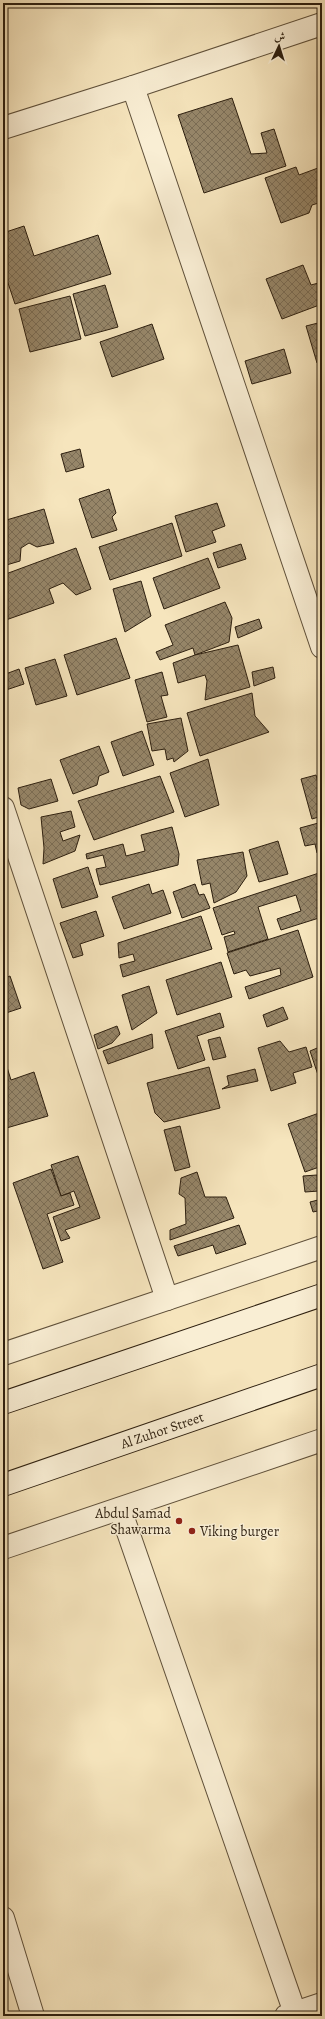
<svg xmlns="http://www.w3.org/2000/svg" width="325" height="2019" font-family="Alegreya,Amiri,serif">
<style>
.building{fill:url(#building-cross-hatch);stroke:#2d1f0f}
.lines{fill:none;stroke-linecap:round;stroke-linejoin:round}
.minor-casing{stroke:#5f503a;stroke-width:24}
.tertiary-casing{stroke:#5f503a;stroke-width:24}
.secondary-casing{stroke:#2d1f0f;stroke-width:24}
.minor{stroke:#f9eed4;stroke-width:22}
.tertiary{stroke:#f9eed4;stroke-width:22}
.secondary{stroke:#f9eed4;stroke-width:22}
.poi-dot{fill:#8f2418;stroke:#f9eed4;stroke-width:1.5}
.labels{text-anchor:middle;stroke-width:3;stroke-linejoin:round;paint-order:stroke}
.street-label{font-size:14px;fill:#2d1f0f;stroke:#f9eed4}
.poi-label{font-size:14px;fill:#2d1f0f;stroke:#f9eed4;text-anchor:end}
</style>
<defs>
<pattern id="building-cross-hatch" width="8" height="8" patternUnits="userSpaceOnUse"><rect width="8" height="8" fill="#968669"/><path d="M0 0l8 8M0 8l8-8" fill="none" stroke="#7b6d55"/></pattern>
</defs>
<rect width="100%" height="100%" fill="#f6e5bd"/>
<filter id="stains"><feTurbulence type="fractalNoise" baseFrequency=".005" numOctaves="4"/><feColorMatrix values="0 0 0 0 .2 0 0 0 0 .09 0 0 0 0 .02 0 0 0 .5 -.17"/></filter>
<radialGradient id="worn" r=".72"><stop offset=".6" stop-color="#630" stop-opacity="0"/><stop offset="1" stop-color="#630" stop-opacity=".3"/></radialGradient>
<!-- building -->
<g class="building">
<path d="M232,98L251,154L267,153L261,133L274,129L286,166L204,193L178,115Z"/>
<path d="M296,167L299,175L318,168L322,179V202L312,205L309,213L281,223L265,178Z"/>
<path d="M24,226L34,256L98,235L111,274L15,304L3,268V233Z"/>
<path d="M303,265L311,285L322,282V304L282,319L266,279Z"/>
<path d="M105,285L118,327L85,336L73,294Z"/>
<path d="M70,296L81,339L30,352L19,309Z"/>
<path d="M322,322V361L317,363L306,326Z"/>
<path d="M152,324L164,359L112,377L100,342Z"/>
<path d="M284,349L291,373L252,384L245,361Z"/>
<path d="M80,449L84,467L66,472L61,454Z"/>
<path d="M109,489L116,513L112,517L117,530L92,538L79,499Z"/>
<path d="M217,503L225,526L212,531L216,542L186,552L175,516Z"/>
<path d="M44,509L54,543L37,547L29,543L21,548L20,561L3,566V521Z"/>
<path d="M172,523L182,556L110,580L99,547Z"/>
<path d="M241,544L246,559L218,568L213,553Z"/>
<path d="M76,548L91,589L76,595L63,583L49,589L54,603L3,621V575Z"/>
<path d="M208,558L220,588L164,609L153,578Z"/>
<path d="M141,581L151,616L125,632L113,589Z"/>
<path d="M225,602L232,618L229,642L195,655L193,648L160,660L156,652L173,645L165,625Z"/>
<path d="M259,619L262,628L238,638L235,627Z"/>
<path d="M116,638L130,678L77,695L64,655Z"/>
<path d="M238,645L250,687L205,700L207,681L205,675L178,683L173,663L195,655Z"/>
<path d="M55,659L67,696L36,705L25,668Z"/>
<path d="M273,667L275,678L254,686L252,672Z"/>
<path d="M19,669L24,684L3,691V675Z"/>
<path d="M162,672L168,695L161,696L167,717L147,722L135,680Z"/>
<path d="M252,693L255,716L269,732L200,756L187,713Z"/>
<path d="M181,718L188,751L174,762L173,758L167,760L165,749L152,751L147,724Z"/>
<path d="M142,731L154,765L123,776L111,742Z"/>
<path d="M99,746L109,772L99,776L97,785L73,794L60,760Z"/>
<path d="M208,759L219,805L185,817L170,773Z"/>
<path d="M316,775L322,797V816L312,819L301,779Z"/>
<path d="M160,776L174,812L94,840L78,801Z"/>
<path d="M51,779L58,801L29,809L21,805L18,788Z"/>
<path d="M71,811L75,827L60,832L63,841L80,835L75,851L43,864L44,848L41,817Z"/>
<path d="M322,822V852L317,853L315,844L305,846L300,828Z"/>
<path d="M172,827L179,854L178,865L100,885L96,869L106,867L103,855L87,859L86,854L123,844L126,856L145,851L141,835Z"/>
<path d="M278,841L288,874L259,882L249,850Z"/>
<path d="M243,852L247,876L236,892L214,903L210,883L202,885L197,860Z"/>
<path d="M88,867L98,897L62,908L53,879Z"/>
<path d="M322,872V897L318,898L322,909V917L281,930L277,919L301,911L296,895L258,907L268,939L228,952L224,937L235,934L234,931L222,935L213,908Z"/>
<path d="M149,884L152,894L163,890L171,913L124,929L112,897Z"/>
<path d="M195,884L199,895L204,894L210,908L182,918L173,892Z"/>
<path d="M96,911L104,936L80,944L83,955L73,958L60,923Z"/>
<path d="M201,916L212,949L123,977L120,965L135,961L133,954L119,958L118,943Z"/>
<path d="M298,930L313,977L249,999L245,987L281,975L280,968L250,976L246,970L234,974L227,953Z"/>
<path d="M221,962L232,997L177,1015L166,980Z"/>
<path d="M10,976L21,1008L3,1014V979Z"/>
<path d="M149,986L157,1013L132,1030L122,995Z"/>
<path d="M283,1007L288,1019L267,1027L263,1015Z"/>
<path d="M220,1013L224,1027L197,1036L205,1060L178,1069L165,1031Z"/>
<path d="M117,1026L120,1034L112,1043L98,1049L94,1035Z"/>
<path d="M152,1034L153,1048L108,1064L103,1051Z"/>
<path d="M220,1037L226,1057L213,1060L208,1040Z"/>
<path d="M280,1041L289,1052L306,1047L312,1067L293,1073L296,1083L271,1091L258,1048Z"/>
<path d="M322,1046V1080L320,1081L310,1051Z"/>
<path d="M6,1064L11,1080L34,1072L48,1116L3,1129V1065Z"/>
<path d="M209,1067L220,1108L164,1122L155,1113L147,1083Z"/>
<path d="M255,1069L258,1081L222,1089L229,1085L227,1076Z"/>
<path d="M322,1112V1166L305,1172L288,1124Z"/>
<path d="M180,1126L190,1167L175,1171L164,1130Z"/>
<path d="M78,1156L100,1218L65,1230L70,1238L61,1241L53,1217L80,1207L74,1191L61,1196L51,1165Z"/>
<path d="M51,1169L61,1196L70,1193L74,1205L47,1214L63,1262L43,1269L13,1183Z"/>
<path d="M197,1172L205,1197H226L234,1218L170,1240V1230L186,1224L185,1198L179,1194L181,1178Z"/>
<path d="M317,1175L319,1191L305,1192L303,1176Z"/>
<path d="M322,1199V1210L313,1212L310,1202Z"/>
<path d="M239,1225L246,1244L216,1254L213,1245L178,1256L174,1246Z"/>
</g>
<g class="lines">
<defs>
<g id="minor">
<path d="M133,87L322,647"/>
<path d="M3,128L133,87L322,24"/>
<path d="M3,808L167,1299"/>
<path d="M120,1509L295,2013"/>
<path d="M3,1918L33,2016"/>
<path d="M286,2016L322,2004"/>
</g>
<g id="tertiary">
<path d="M3,1354L322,1247"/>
<path d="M3,1548L322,1440"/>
</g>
<g id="secondary">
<path d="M3,1403L322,1295"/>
<path d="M3,1485L322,1375"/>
</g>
</defs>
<!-- minor casing -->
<use href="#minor" class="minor-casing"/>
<!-- tertiary casing -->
<use href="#tertiary" class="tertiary-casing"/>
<!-- secondary casing -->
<use href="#secondary" class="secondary-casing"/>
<!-- minor -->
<use href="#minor" class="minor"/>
<!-- tertiary -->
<use href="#tertiary" class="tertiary"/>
<!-- secondary -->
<use href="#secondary" class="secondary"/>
</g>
<!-- markers -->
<g class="poi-dot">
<circle cx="179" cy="1521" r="4"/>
<circle cx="192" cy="1531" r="4"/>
</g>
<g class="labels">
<!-- street labels -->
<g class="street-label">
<text transform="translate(162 1430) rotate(-19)" y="5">Al Zuhor Street</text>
</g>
<!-- poi labels -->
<g class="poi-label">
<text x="171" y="1518">Abdul Samad<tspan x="171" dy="16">Shawarma</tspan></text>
<text x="200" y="1536" text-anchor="start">Viking burger</text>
</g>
</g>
<!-- margin -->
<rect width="325" height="2019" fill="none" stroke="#f6e5bd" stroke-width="16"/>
<rect x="4" y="4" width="317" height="2011" fill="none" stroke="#2d1f0f" stroke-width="2"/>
<rect x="8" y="8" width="309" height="2003" fill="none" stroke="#2d1f0f"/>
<!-- north arrow -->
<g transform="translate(279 46) rotate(4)" stroke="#f9eed4" stroke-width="3" paint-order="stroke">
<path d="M0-3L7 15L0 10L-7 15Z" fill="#2d1f0f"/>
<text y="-6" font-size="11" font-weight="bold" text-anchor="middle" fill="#2d1f0f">ش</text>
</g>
<rect width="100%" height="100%" filter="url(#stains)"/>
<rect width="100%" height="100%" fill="url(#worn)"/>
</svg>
